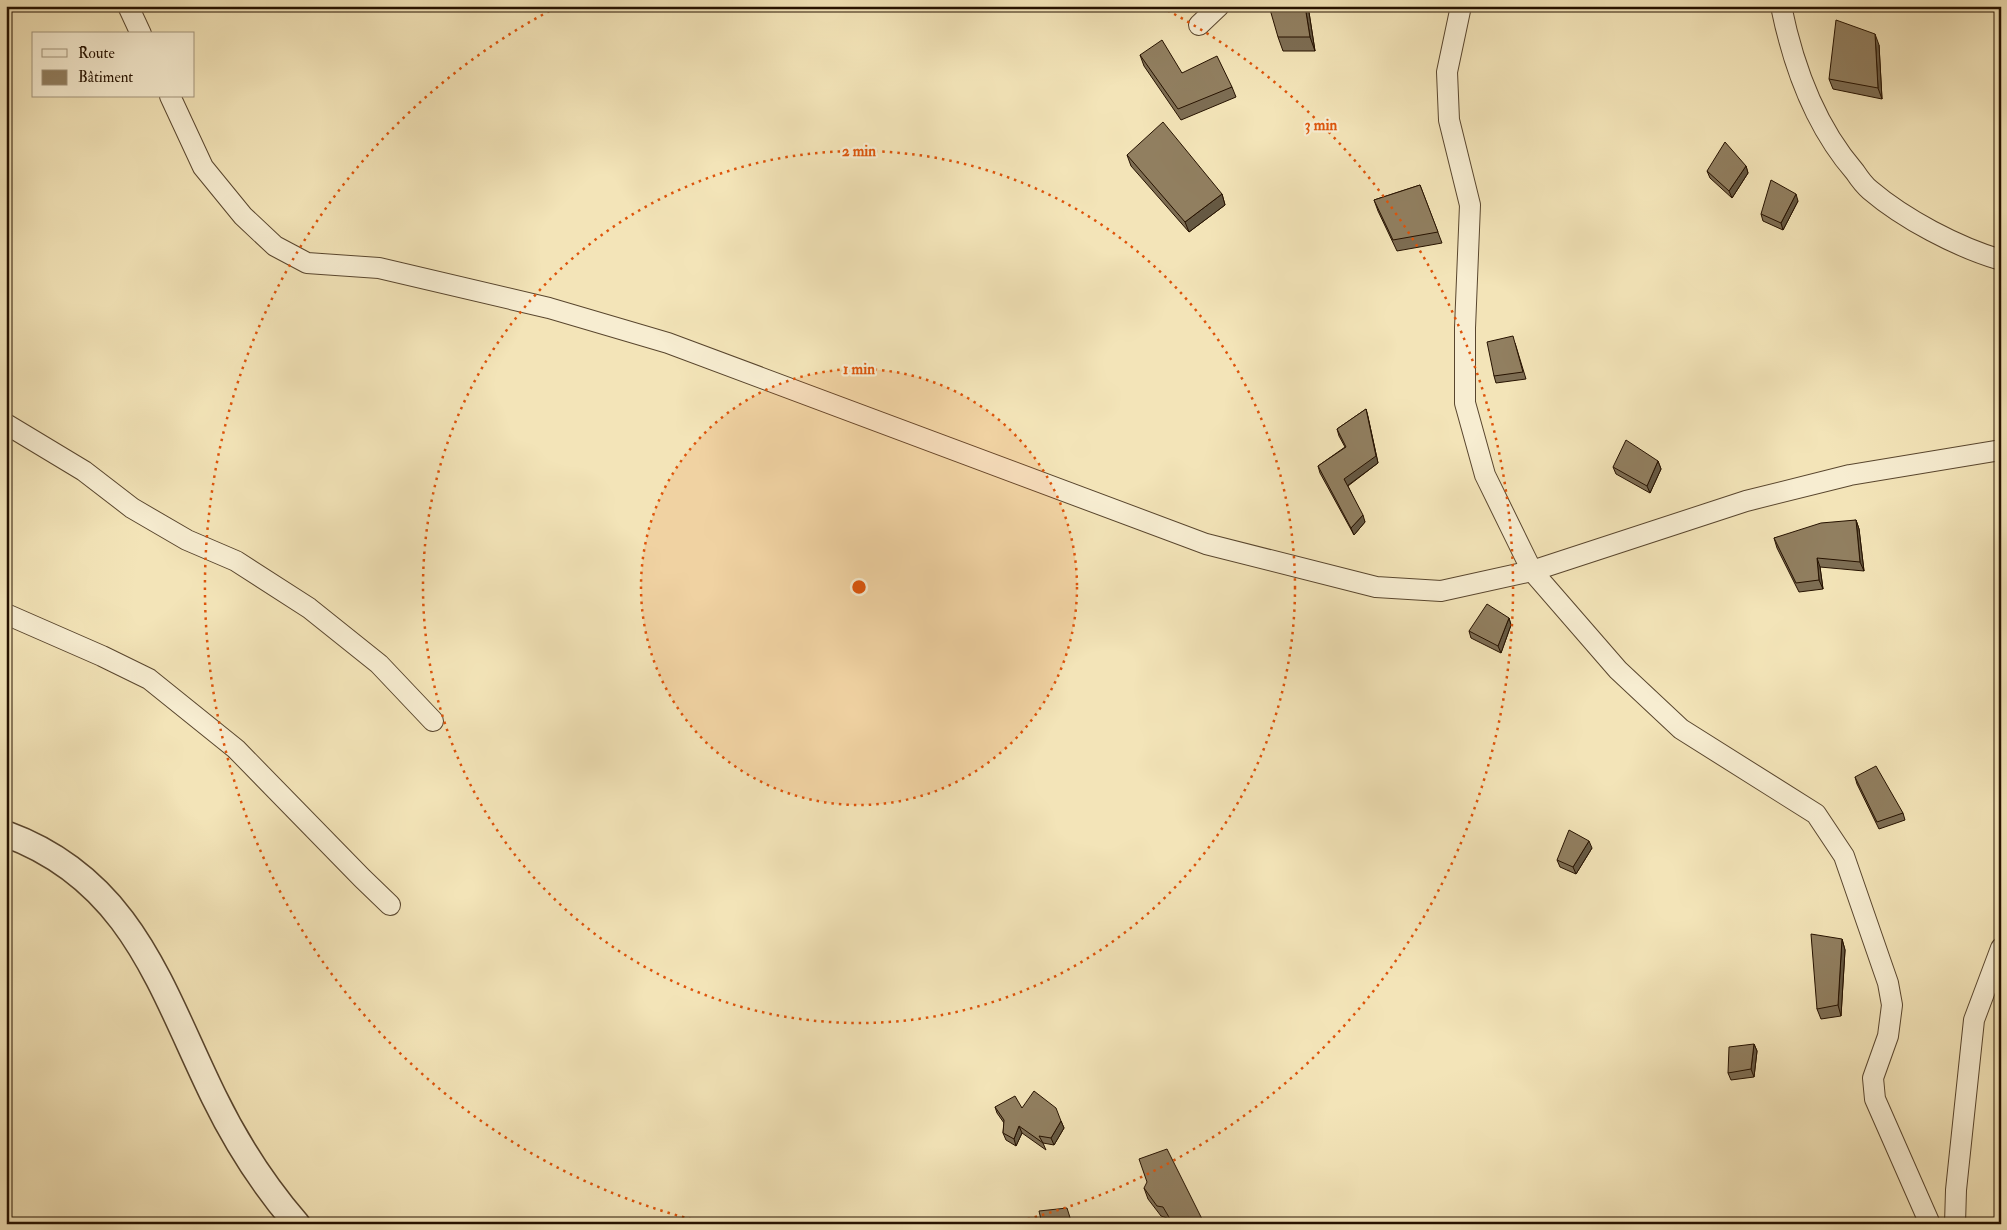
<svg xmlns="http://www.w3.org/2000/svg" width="2007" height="1230" font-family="'IM FELL Double Pica',serif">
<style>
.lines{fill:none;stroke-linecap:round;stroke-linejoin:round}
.minor-casing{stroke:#59462e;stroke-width:22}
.tertiary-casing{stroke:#59462e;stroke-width:28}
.minor{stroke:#f7edd1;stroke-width:20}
.tertiary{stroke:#f7edd1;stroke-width:25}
.wall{fill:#7d6d53;stroke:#261200}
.shaded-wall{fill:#665943;stroke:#261200}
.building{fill:#917f60;stroke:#261200}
.ring{fill:none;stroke:#de550b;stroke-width:2.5;stroke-dasharray:2.5 5}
.centre{fill:#de550b;stroke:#f7edd1;stroke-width:2.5}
.ring-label{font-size:15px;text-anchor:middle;font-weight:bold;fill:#de550b;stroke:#f7edd1;stroke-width:4.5;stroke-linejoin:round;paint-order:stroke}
</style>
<rect width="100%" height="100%" fill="#f3e4b8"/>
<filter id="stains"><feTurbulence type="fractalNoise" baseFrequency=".004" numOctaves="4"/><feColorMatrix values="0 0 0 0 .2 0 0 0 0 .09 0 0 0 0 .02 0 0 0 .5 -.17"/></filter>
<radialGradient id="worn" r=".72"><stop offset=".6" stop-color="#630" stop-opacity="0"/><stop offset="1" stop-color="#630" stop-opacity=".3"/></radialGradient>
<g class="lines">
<defs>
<g id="minor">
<path d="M128,6L141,34"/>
<path d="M1461,6L1447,72L1449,120L1470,205L1465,328V403L1485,475L1532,571L1618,670L1681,729L1816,814L1844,856L1888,983L1892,1005L1888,1036L1873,1078L1875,1099L1930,1224"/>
<path d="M1781,6C1793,65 1815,126 1855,172C1859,178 1864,185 1870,190C1904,219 1957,247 2001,260"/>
<path d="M1199,25L1219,6"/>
<path d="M170,96L203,167L243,216L275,246L307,263L379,268L549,308L668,343L1206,544L1376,587L1441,591L1532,571L1746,501L1850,475L2001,450"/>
<path d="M6,424L84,471L132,508L187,540L236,561L309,608L379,664L433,721"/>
<path d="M6,614L102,656L149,679L236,749L362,878L390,905"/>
<path d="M1955,1224L1956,1190L1974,1020L2001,948"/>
</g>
<path id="tertiary" d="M6,834C132,880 161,989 214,1097C236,1142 264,1186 297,1224"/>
</defs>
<!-- minor casing -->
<use href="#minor" class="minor-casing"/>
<!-- tertiary casing -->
<use href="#tertiary" class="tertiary-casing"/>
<!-- minor -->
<use href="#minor" class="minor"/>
<!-- tertiary -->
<use href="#tertiary" class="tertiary"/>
</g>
<!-- wall -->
<g class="wall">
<path d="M937,6H957L938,10Z"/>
<path d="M1308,6L1315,51H1283L1278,37Z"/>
<path d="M1879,45L1882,99L1833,89L1829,79Z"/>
<path d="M1140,55L1182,73L1232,87L1236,97L1181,120L1144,66Z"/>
<path d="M1127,155L1222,194L1225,205L1189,232L1131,166Z"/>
<path d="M1746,166L1748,173L1732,198L1710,178L1707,171Z"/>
<path d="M1420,185L1442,243L1397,251L1378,211L1374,200Z"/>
<path d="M1798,201L1783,230L1763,221L1761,214Z"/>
<path d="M1515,343L1526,379L1496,383L1494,376Z"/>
<path d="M1366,409L1368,417L1378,463L1348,486L1365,522L1354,535L1320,473L1318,466L1345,447L1339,436L1337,429Z"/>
<path d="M1658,461L1661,469L1650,493L1616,474L1613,467Z"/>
<path d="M1856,520L1859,529L1864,571L1820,567L1823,589L1799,592L1777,548L1774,538Z"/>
<path d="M1509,618L1511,625L1501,653L1471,638L1469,631Z"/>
<path d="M1855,777L1903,813L1905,820L1879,829L1857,784Z"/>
<path d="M1592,848L1576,874L1560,867L1557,860Z"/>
<path d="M1842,939L1845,950L1841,1016L1821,1019L1817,1009Z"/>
<path d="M1754,1044L1757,1051L1754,1077L1731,1080L1728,1073Z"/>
<path d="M995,1107L1022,1108L1061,1121L1064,1128L1054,1145L1043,1143L1046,1150L1022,1133L1016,1146L1006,1140L1003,1133L1004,1123L997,1113Z"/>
<path d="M1144,1188L1202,1219L1204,1224H1170L1167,1218L1161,1216L1148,1199Z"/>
</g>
<!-- shaded-wall -->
<g class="shaded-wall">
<path d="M1305,6H1308L1315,51L1310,37Z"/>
<path d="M1875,34L1879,45L1882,99L1878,88Z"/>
<path d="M1746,166L1748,173L1732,198L1729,191Z"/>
<path d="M1222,194L1225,205L1189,232L1185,222Z"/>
<path d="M1796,194L1798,201L1783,230L1781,223Z"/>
<path d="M1366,409L1368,417L1378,463L1347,486L1344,479Z"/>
<path d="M1658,461L1661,469L1650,493L1647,486Z"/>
<path d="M1363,515L1365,522L1354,535L1351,528Z"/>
<path d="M1856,520L1859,529L1864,571L1860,562Z"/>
<path d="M1817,558L1820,567L1823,589L1819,580Z"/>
<path d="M1509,618L1511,625L1501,653L1498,646Z"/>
<path d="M1589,841L1592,848L1576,874L1573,867Z"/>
<path d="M1842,939L1845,950L1841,1016L1838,1005Z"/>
<path d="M1754,1044L1757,1051L1754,1077L1751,1069Z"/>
<path d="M1061,1121L1064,1128L1054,1145L1051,1138Z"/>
<path d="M1019,1126L1022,1133L1016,1146L1014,1139Z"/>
</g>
<!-- building -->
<g class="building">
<path d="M1269,6H1305L1310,37H1278Z"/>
<path d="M1836,20L1875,34L1878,88L1829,79Z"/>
<path d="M1162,40L1182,73L1217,56L1232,87L1178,109L1140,55Z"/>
<path d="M1163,122L1222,194L1185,222L1127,155Z"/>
<path d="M1725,142L1746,166L1729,191L1707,171Z"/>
<path d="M1771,180L1796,194L1781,223L1761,214Z"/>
<path d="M1420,185L1438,232L1393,240L1374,200Z"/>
<path d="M1513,336L1523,372L1494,376L1487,342Z"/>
<path d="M1366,409L1376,456L1344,479L1363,515L1351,528L1318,466L1346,447L1337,429Z"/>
<path d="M1626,440L1658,461L1647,486L1613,467Z"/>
<path d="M1856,520L1860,562L1817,558L1819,580L1796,583L1774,538L1821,523Z"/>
<path d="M1487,604L1509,618L1498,646L1469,631Z"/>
<path d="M1876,766L1903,813L1877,822L1855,777Z"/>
<path d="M1569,830L1589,841L1573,867L1557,860Z"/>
<path d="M1811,934L1842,939L1838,1005L1817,1009Z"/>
<path d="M1754,1044L1751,1069L1728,1073L1729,1047Z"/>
<path d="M1034,1091L1056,1108L1061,1121L1051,1138L1039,1136L1043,1143L1019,1126L1014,1139L1003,1133L1004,1120L995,1107L1015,1096L1022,1108Z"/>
<path d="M1167,1149L1202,1219L1191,1224H1173L1163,1207L1157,1206L1144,1188L1147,1182L1139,1159Z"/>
<path d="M1067,1208L1072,1224H1042L1039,1211Z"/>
</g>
<!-- distance rings -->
<circle cx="859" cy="587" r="218" fill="#de550b" fill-opacity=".12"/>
<g class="ring">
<circle cx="859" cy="587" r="218"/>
<circle cx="859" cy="587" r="436"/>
<path d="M706 1223A654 654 0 0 1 557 7M1161 7A654 654 0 0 1 1012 1223"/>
</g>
<circle cx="859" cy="587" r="8" class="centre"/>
<g class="ring-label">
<text x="1321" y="130">3 min</text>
<text x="859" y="156">2 min</text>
<text x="859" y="374">1 min</text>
</g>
<!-- margin -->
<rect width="2007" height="1230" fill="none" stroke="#f3e4b8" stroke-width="25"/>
<rect x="8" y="8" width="1992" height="1215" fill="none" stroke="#261200" stroke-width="2.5"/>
<rect x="12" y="12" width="1982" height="1205" fill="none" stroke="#261200"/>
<!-- legend -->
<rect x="32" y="32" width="162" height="65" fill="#f7edd1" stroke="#a3957d"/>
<rect x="42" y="49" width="25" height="8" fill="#f7edd1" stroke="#a3957d"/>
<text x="78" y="58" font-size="15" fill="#261200">Route</text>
<rect x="42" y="70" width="25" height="15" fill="#917f60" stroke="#a3957d"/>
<text x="78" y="82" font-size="15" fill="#261200">Bâtiment</text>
<rect width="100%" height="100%" filter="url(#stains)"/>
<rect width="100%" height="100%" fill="url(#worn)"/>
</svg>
